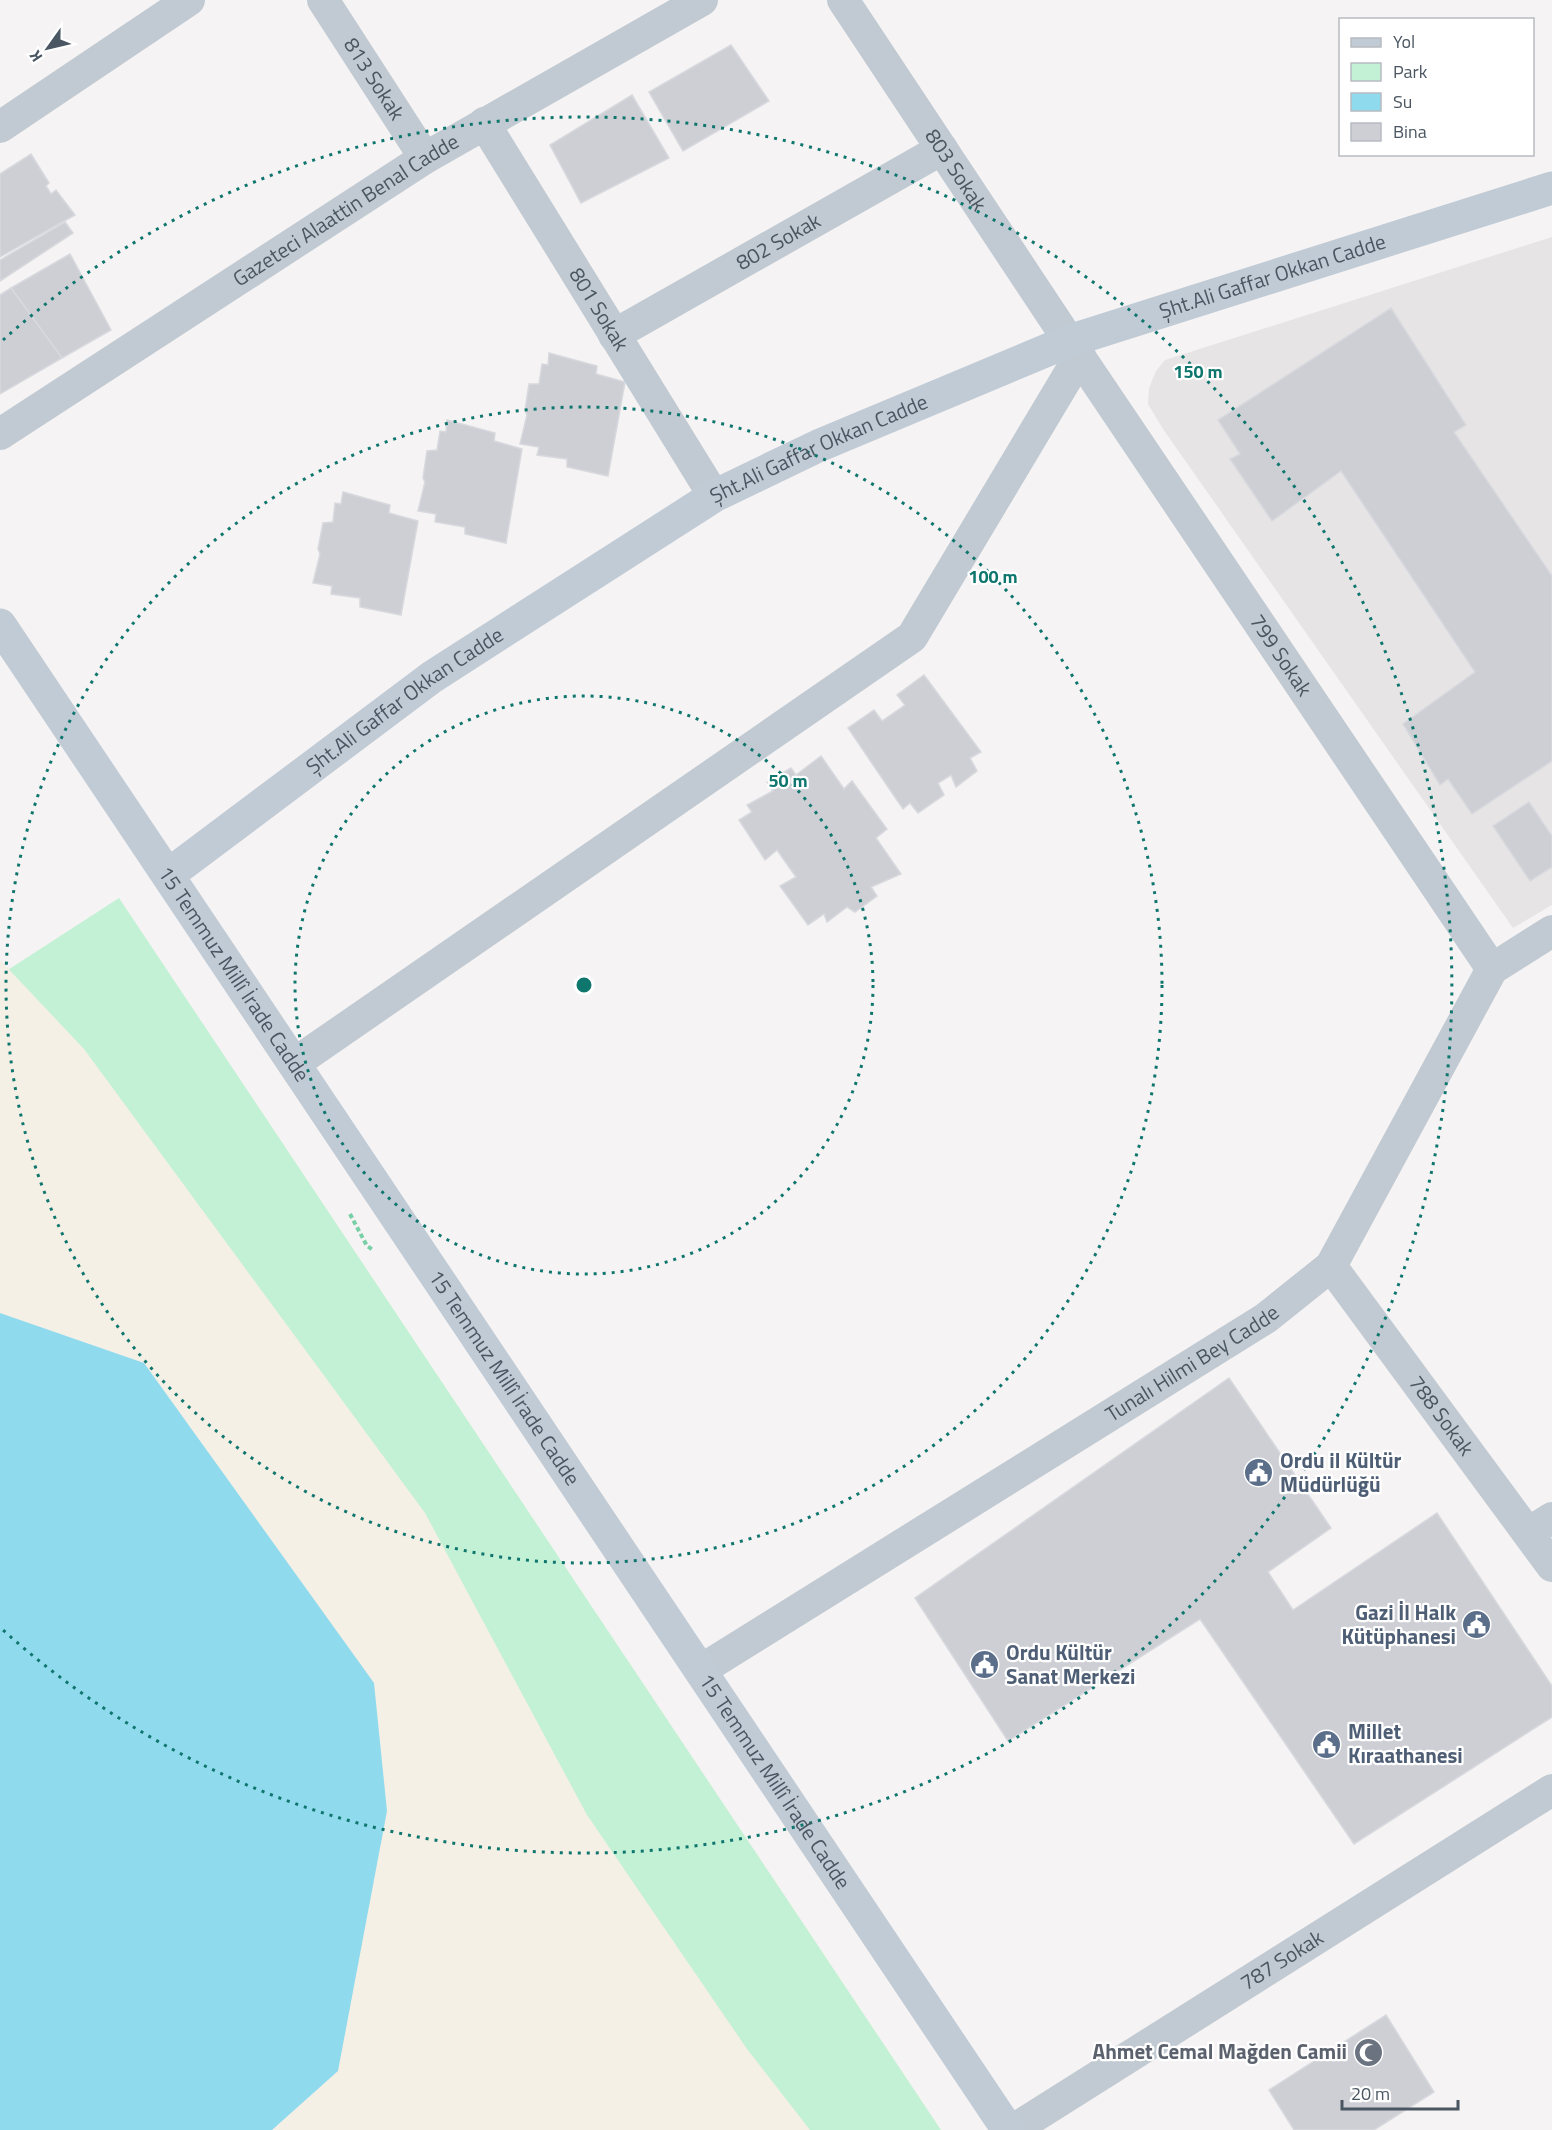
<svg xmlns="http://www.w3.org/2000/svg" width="1552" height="2130" font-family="'Titillium Web',sans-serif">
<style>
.education{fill:#e6e4e5}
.green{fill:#c3f1d5}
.sand{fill:#f5f0e5}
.water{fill:#90daee}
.building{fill:#cdcfd5;stroke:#d7d9de;stroke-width:1.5}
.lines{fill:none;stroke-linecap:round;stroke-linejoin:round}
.path{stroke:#7ad0a6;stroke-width:4;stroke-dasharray:4.5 3;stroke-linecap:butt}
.street{stroke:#c1cad2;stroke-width:32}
.secondary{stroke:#c1cbd6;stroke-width:33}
.ring{fill:none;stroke:#0f766e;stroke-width:3;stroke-dasharray:3 6}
.labels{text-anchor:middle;stroke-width:4.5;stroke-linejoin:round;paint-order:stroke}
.street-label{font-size:21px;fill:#4a5661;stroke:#fff}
.service-label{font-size:21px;font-weight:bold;fill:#4e5e75;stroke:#fff;text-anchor:start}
.worship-label{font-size:21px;font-weight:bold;fill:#5b616d;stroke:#fff;text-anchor:end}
.centre{fill:#0f766e;stroke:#fff;stroke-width:3}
.ring-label{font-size:18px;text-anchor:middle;font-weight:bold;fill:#0f766e;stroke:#fff;stroke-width:4.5;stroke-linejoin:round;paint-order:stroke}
</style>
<rect width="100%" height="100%" fill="#f5f3f3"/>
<!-- education -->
<path class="education" d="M1552,237V905L1513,928L1163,429L1148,404L1149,388L1156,371L1165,360Z"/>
<!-- green -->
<path class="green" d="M119,898L941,2130H751L0,975Z"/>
<!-- sand -->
<path class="sand" d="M0,960L84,1049L425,1513L587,1815L747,2049L810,2130H272L338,2071L144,1363L0,1313Z"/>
<!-- water -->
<path class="water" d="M0,1313L144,1363L374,1683L387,1811L338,2071L272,2130H0Z"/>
<!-- building -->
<g class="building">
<path d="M731,45L769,101L683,151L649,92Z"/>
<path d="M632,95L669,158L581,203L550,145Z"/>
<path d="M31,154L49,183L46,186L51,194L56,190L75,215L0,257V174Z"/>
<path d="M65,222L73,233L0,281V260Z"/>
<path d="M70,254L111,330L62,358L11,288Z"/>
<path d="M11,288L62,358L0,394V295Z"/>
<path d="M1391,308L1466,425L1454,432L1552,576V761L1472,814L1448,779L1440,785L1403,724L1475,672L1341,471L1272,521L1230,459L1240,454L1218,420Z"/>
<path d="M549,353L597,366L596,374L625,382L608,476L567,467V459L537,455L539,447L520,444L527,415L525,410L529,384H539L542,364L548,365Z"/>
<path d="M447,420L495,433L494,441L522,449L506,543L465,534V527L435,522L436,514L418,511L425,482L423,478L427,451L437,450L440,431L446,432Z"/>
<path d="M343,492L390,505L389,513L418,521L401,615L360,607V598L331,594L332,586L313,583L320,554L318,549L323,523L333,522L335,503L341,504Z"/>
<path d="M924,675L981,752L970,758L977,771L956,787L951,775L938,783L944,795L918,813L910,803L903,809L848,728L874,710L882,721L905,705L897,695Z"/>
<path d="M821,756L844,789L852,781L887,829L876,838L901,874L871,887L877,896L855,912L847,907L827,922L824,914L808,925L780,886L796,877L777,850L765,860L739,820L752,812L747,805L773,791L767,782L791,768L796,775Z"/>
<path d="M1529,802L1552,836V867L1530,881L1493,826Z"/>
<path d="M1229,1378L1331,1528L1268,1572L1293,1610L1437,1513L1552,1686V1717L1354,1844L1200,1619L1008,1741L915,1598Z"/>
<path d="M1386,2015L1434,2092L1374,2130H1294L1269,2090Z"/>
</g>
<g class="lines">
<!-- path -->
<path class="path" d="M350,1214L367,1246L373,1250"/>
<!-- street -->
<g class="street">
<path id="s1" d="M323,0L425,158"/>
<path id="s2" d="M843,0L1069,341L1492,969"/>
<path id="s3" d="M484,123L714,496"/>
<path d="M0,127L189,0"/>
<path id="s4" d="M614,335L942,149"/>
<path id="s5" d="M0,434L425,158L702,0"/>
<path d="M295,1063L912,637L1080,356"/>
<path id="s6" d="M1331,1266L1552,1566"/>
<path d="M1528,1533L1552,1518"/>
<path id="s7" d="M701,1670L1266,1318L1331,1266L1492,969L1552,931"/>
<path id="s8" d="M1013,2130L1552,1790"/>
</g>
<!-- secondary -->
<g class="secondary">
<path id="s9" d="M0,625L1008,2130"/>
<path id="s10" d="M168,875L432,677L714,496L818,446L1069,341L1552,188"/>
</g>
</g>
<!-- distance rings -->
<g class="ring">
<circle cx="584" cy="985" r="289"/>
<circle cx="584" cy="985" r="578"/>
<path d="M3 340A868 868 0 1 1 3 1630"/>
</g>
<!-- icons -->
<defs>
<symbol id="civic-disc" viewBox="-11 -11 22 22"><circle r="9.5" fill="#5c6f8a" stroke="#fff"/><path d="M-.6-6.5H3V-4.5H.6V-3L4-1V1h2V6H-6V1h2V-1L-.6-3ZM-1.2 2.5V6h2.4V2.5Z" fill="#fff"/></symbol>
<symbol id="mosque-disc" viewBox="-11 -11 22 22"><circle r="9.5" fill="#6b7280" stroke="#fff"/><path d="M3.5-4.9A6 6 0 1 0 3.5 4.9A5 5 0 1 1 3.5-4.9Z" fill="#fff"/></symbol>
</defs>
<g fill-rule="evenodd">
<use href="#civic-disc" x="1242" y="1456" width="33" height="33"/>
<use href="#civic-disc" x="1460" y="1608" width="33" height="33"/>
<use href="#civic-disc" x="968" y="1648" width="33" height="33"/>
<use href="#civic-disc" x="1310" y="1728" width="33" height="33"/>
<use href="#mosque-disc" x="1352" y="2036" width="33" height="33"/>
</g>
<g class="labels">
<!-- street labels -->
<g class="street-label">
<text dy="7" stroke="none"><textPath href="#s1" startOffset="94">813 Sokak</textPath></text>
<text dy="7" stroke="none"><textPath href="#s2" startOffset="204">803 Sokak</textPath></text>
<text dy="7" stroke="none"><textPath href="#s5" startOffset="412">Gazeteci Alaattin Benal Cadde</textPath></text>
<text dy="7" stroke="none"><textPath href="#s4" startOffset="189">802 Sokak</textPath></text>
<text dy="7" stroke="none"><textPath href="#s10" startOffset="1266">Şht.Ali Gaffar Okkan Cadde</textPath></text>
<text dy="7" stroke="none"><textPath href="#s3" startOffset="219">801 Sokak</textPath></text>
<text dy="7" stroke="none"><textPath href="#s10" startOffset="780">Şht.Ali Gaffar Okkan Cadde</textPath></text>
<text dy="7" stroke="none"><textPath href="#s2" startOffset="788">799 Sokak</textPath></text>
<text dy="7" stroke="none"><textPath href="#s10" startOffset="294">Şht.Ali Gaffar Okkan Cadde</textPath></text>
<text dy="7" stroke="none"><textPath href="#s9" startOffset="420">15 Temmuz Millî İrade Cadde</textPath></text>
<text dy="7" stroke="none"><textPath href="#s7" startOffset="579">Tunalı Hilmi Bey Cadde</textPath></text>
<text dy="7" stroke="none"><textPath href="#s9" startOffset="906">15 Temmuz Millî İrade Cadde</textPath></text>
<text dy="7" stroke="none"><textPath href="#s6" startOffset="186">788 Sokak</textPath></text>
<text dy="7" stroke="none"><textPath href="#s9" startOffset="1392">15 Temmuz Millî İrade Cadde</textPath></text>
<text dy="7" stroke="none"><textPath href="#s8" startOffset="318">787 Sokak</textPath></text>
</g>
<!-- service labels -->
<g class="service-label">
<text x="1280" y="1468">Ordu il Kültür<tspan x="1280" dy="24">Müdürlüğü</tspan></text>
<text x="1456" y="1620" text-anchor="end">Gazi İl Halk<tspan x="1456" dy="24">Kütüphanesi</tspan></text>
<text x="1006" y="1660">Ordu Kültür<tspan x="1006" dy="24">Sanat Merkezi</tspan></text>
<text x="1348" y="1739">Millet<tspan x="1348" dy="24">Kıraathanesi</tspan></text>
</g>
<!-- worship labels -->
<g class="worship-label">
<text x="1347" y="2059">Ahmet Cemal Mağden Camii</text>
</g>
</g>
<circle cx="584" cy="985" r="9" class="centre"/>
<g class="ring-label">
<text x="1198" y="378">150 m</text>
<text x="993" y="583">100 m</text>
<text x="788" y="787">50 m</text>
</g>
<!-- legend -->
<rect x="1339" y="18" width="195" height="138" fill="#ffffff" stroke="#b7bbc0" stroke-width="1.5"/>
<rect x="1351" y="38" width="30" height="9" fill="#c1cbd6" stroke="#b7bbc0" stroke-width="1.5"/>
<text x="1393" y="48" font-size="18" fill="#4a5661">Yol</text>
<rect x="1351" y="63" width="30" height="18" fill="#c3f1d5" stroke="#b7bbc0" stroke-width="1.5"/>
<text x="1393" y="78" font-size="18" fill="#4a5661">Park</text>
<rect x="1351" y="93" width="30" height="18" fill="#90daee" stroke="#b7bbc0" stroke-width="1.5"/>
<text x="1393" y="108" font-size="18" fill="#4a5661">Su</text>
<rect x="1351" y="123" width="30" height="18" fill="#cdcfd5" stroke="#b7bbc0" stroke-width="1.5"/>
<text x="1393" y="138" font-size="18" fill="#4a5661">Bina</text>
<!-- north arrow -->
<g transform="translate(48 48) rotate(236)" stroke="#ffffff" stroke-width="4.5" paint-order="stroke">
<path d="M0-4.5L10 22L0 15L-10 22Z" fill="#4a5661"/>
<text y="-9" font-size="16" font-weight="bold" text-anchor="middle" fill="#4a5661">K</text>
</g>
<!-- scale -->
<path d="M1342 2100v9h116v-9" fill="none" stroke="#4a5661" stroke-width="3"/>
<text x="1351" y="2100" font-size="18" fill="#4a5661" stroke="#ffffff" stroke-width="4.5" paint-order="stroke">20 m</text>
</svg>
